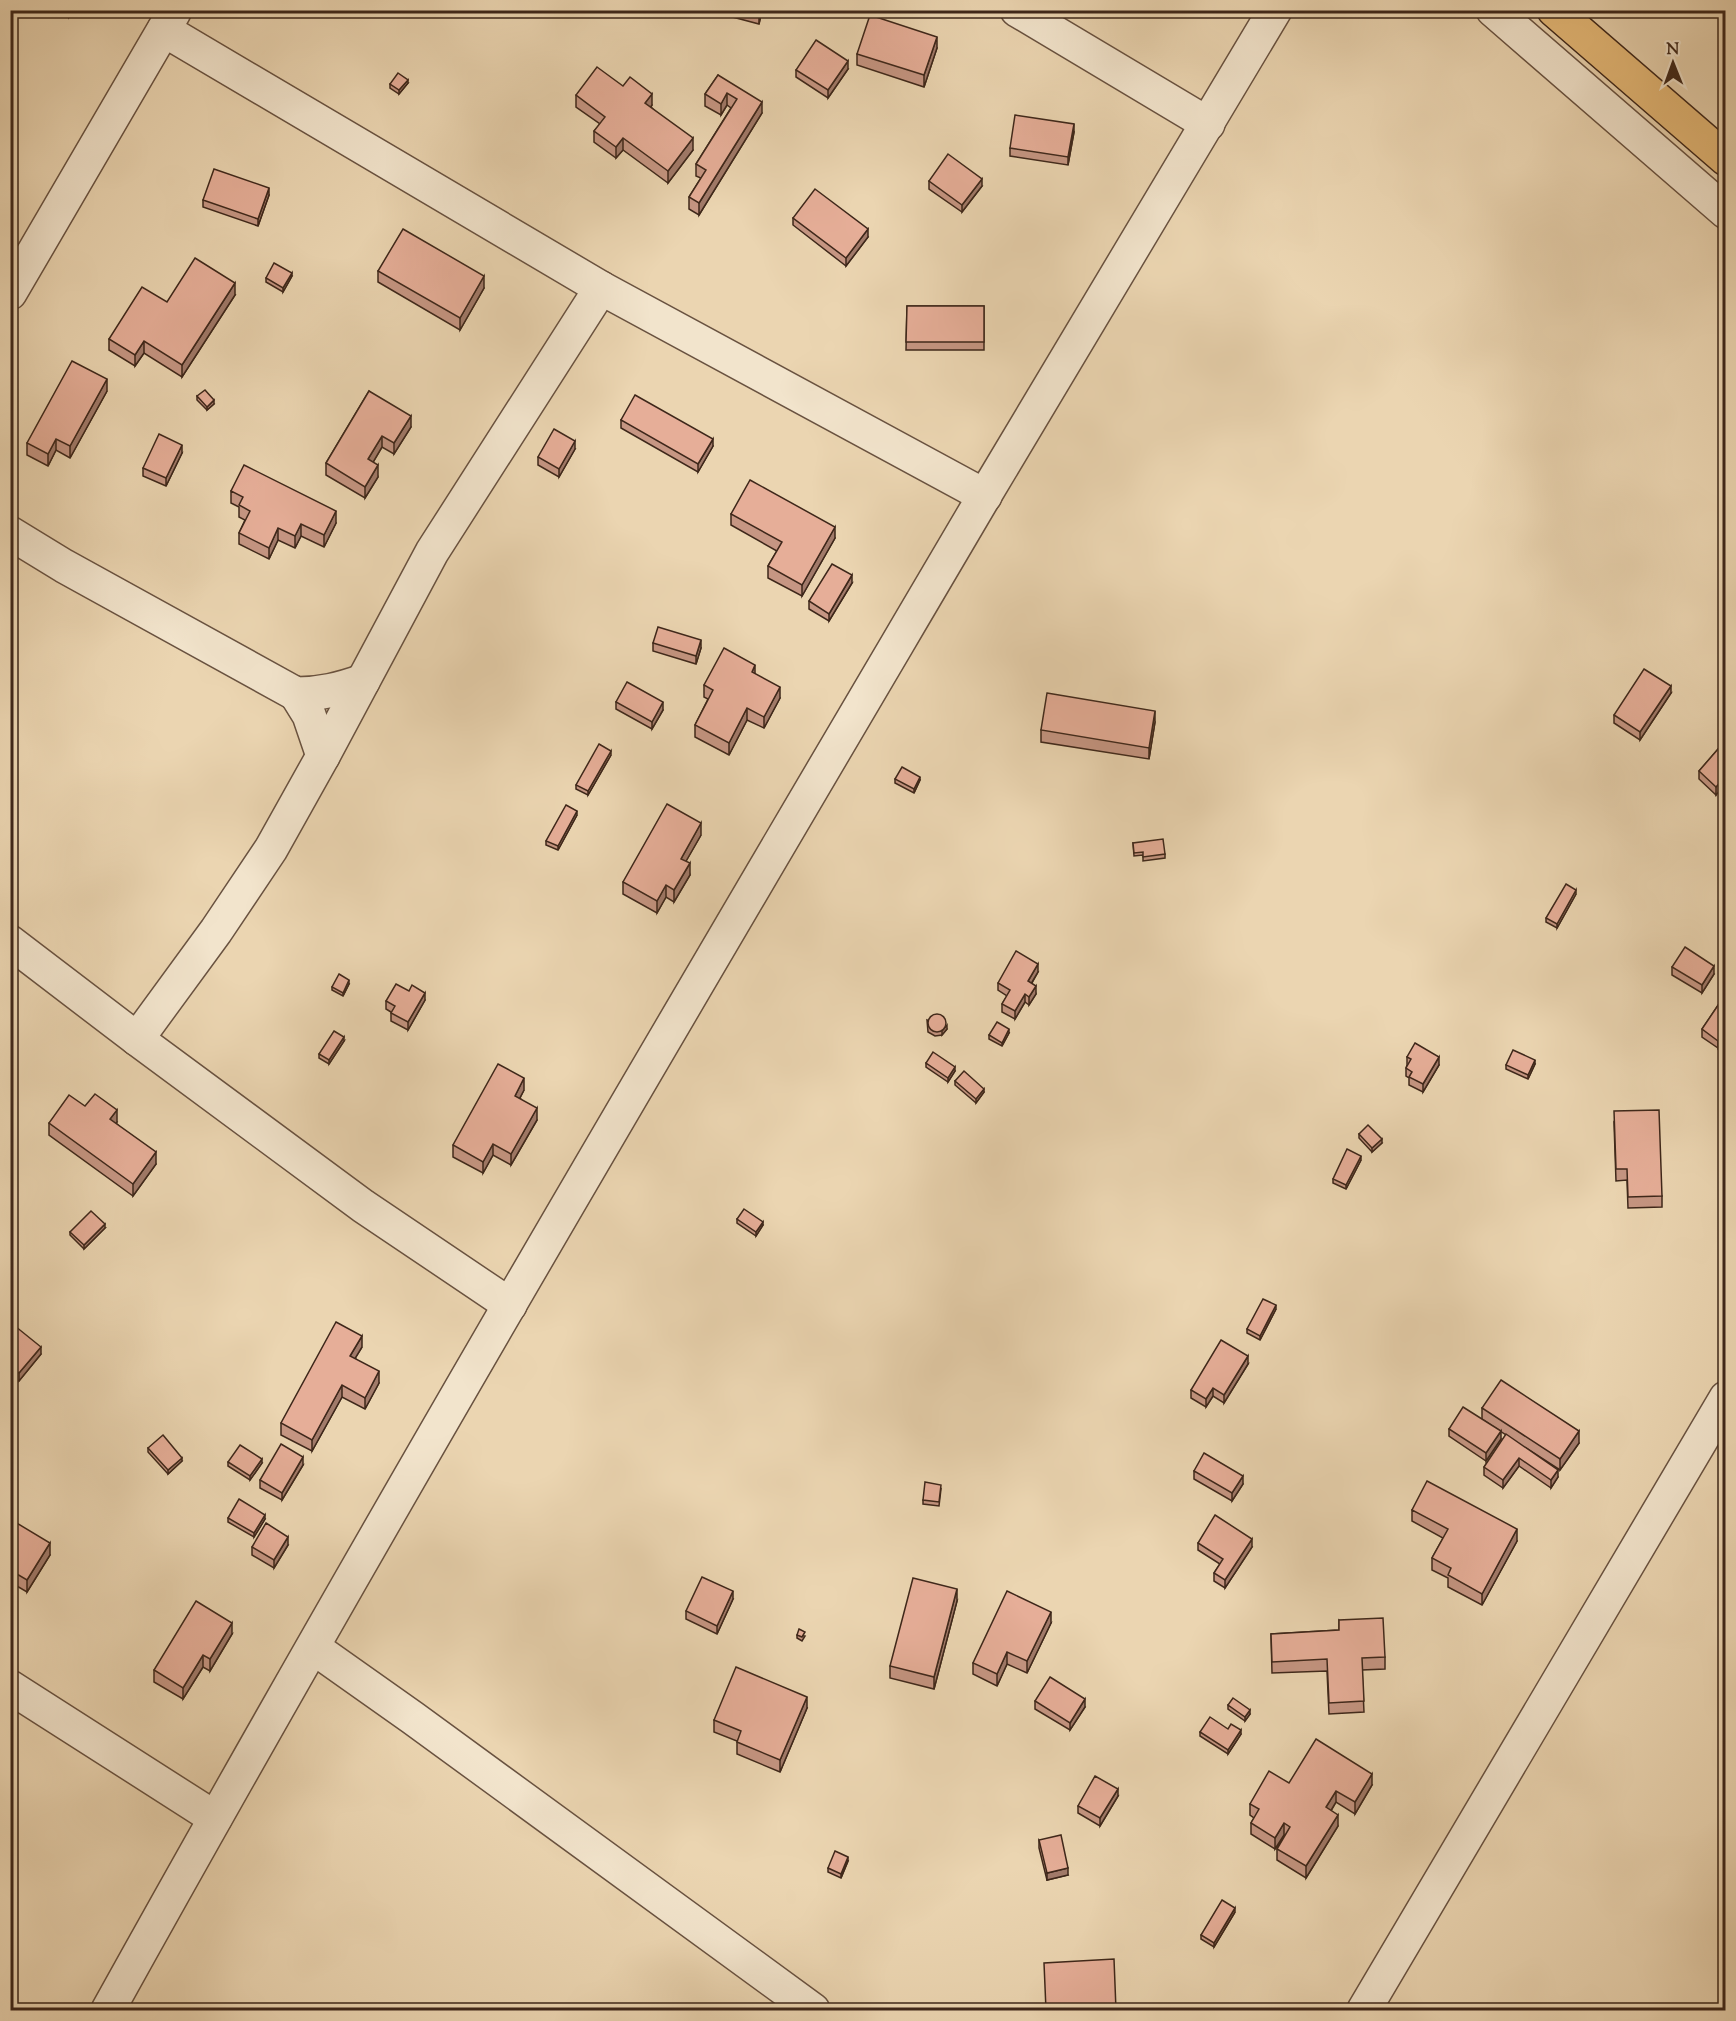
<svg xmlns="http://www.w3.org/2000/svg" width="1736" height="2021" font-family="'Sorts Mill Goudy',serif">
<style>
.lines{fill:none;stroke-linecap:round;stroke-linejoin:round}
.minor-casing{stroke:#695240;stroke-width:36}
.highway-casing{stroke:#3e271a;stroke-width:36}
.minor{stroke:#f2e4cc;stroke-width:33}
.highway{stroke:#e6ba78;stroke-width:33}
.wall{fill:#c69683;stroke:#3e271a;stroke-width:1.5}
.shaded-wall{fill:#a17a6a;stroke:#3e271a;stroke-width:1.5}
.building{fill:#e6ae98;stroke:#3e271a;stroke-width:1.5}
</style>
<rect width="100%" height="100%" fill="#ebd5b1"/>
<filter id="stains"><feTurbulence type="fractalNoise" baseFrequency=".00333" numOctaves="4"/><feColorMatrix values="0 0 0 0 .2 0 0 0 0 .09 0 0 0 0 .02 0 0 0 .5 -.17"/></filter>
<radialGradient id="worn" r=".72"><stop offset=".6" stop-color="#630" stop-opacity="0"/><stop offset="1" stop-color="#630" stop-opacity=".3"/></radialGradient>
<g class="lines">
<defs>
<g id="minor">
<path d="M1017,10L1208,124"/>
<path d="M1493,10L1726,212"/>
<path d="M164,30L601,288L985,496"/>
<path d="M10,293L174,12"/>
<path d="M10,533L64,566L296,694C321,694 340,689 363,681"/>
<path d="M296,694L309,715L323,756"/>
<path d="M10,942L137,1039L363,1206L510,1305"/>
<path d="M137,1039L216,931L271,849L323,756L432,552L601,288"/>
<path d="M314,1648L413,1718L813,2010"/>
<path d="M10,1687L215,1818"/>
<path d="M108,2010C390,1502 687,1001 982,500C1079,336 1178,174 1275,10"/>
<path d="M1364,2010L1726,1398"/>
</g>
<path id="highway" d="M1554,10L1726,159"/>
</defs>
<!-- minor casing -->
<use href="#minor" class="minor-casing"/>
<!-- highway casing -->
<use href="#highway" class="highway-casing"/>
<!-- minor -->
<use href="#minor" class="minor"/>
<!-- highway -->
<use href="#highway" class="highway"/>
</g>
<!-- wall -->
<g class="wall">
<path d="M60,10H73L69,17Z"/>
<path d="M706,10H779L778,15L762,11L759,24Z"/>
<path d="M937,48L924,87L857,65V54Z"/>
<path d="M848,69L828,98L796,77V70Z"/>
<path d="M718,75L762,113L699,215L689,209V197L701,178L696,176V164L731,108L727,105L721,115L705,106V94Z"/>
<path d="M408,83L399,94L390,88V84Z"/>
<path d="M623,86L652,105L651,107L693,150L668,183L623,150L616,158L594,142V131L600,124L576,107V95Z"/>
<path d="M1074,132L1068,165L1010,156V148Z"/>
<path d="M929,181L982,186L962,212L929,189Z"/>
<path d="M269,195L258,226L203,207V200Z"/>
<path d="M793,218L868,237L846,266L793,225Z"/>
<path d="M378,271L484,288L460,330L378,282Z"/>
<path d="M292,276L283,292L266,282V278Z"/>
<path d="M235,295L182,377L144,353L135,366L109,350V339L167,302Z"/>
<path d="M907,306H984V350H906Z"/>
<path d="M107,391L70,458L56,450L48,466L27,455V443Z"/>
<path d="M369,391L411,427L394,454L382,447L373,462L378,477L365,498L326,475V463Z"/>
<path d="M197,396L214,404L207,410L197,400Z"/>
<path d="M621,420L713,446L698,472L621,428Z"/>
<path d="M575,449L559,477L538,465V457Z"/>
<path d="M182,453L166,486L143,476V468Z"/>
<path d="M231,491L336,523L324,547L301,536L295,548L278,540L269,559L239,544V533L245,520L239,517V507L231,503Z"/>
<path d="M731,514L835,538L802,596L768,578V566L777,551L731,525Z"/>
<path d="M852,583L829,621L809,609V601Z"/>
<path d="M653,643L701,648L696,664L653,651Z"/>
<path d="M755,674L780,698L764,728L747,720L729,755L695,737V725L708,699L704,697V685Z"/>
<path d="M1671,693L1640,740L1614,723V715Z"/>
<path d="M616,702L663,710L652,729L616,709Z"/>
<path d="M1155,722L1149,759L1041,742V730Z"/>
<path d="M1725,741L1716,795L1699,779V771Z"/>
<path d="M611,755L588,795L576,789V785Z"/>
<path d="M895,779L920,780L914,793L895,783Z"/>
<path d="M577,815L558,850L546,845V841Z"/>
<path d="M701,835L686,861L690,875L674,902L666,897L657,913L623,894V882Z"/>
<path d="M1133,843L1165,854V858L1143,861V855L1134,856Z"/>
<path d="M1576,894L1557,928L1546,922V918Z"/>
<path d="M1672,967L1714,974L1702,993L1672,975Z"/>
<path d="M1038,972L1032,983L1036,994L1029,1005L1025,1002L1015,1019L1002,1012V1004L1007,996L998,990V983Z"/>
<path d="M349,984L343,996L332,990V987Z"/>
<path d="M409,991L425,1000L408,1030L391,1021V1012L386,1009V1001Z"/>
<path d="M1725,995L1718,1048L1702,1037V1029Z"/>
<path d="M927,1020L947,1029L942,1035L935,1036L928,1032Z"/>
<path d="M1009,1033L1002,1046L989,1039V1035Z"/>
<path d="M344,1041L329,1064L319,1058V1054Z"/>
<path d="M1407,1057L1439,1065L1423,1092L1409,1085V1078L1406,1076V1068L1407,1065Z"/>
<path d="M926,1063L955,1071L948,1082L926,1067Z"/>
<path d="M1535,1064L1528,1079L1506,1069V1065Z"/>
<path d="M955,1081L984,1092L976,1103L955,1085Z"/>
<path d="M524,1090L520,1098L537,1120L511,1165L493,1155L483,1173L453,1157V1145Z"/>
<path d="M85,1106L117,1122L116,1123L156,1164L133,1196L49,1135V1123Z"/>
<path d="M1614,1123L1662,1196V1207L1628,1208L1627,1180L1616,1181Z"/>
<path d="M1359,1134L1382,1143L1372,1152L1359,1138Z"/>
<path d="M1361,1160L1346,1189L1333,1183V1179Z"/>
<path d="M737,1219L763,1225L756,1236L737,1223Z"/>
<path d="M105,1228L84,1249L70,1235V1232Z"/>
<path d="M1276,1309L1260,1340L1247,1333V1329Z"/>
<path d="M10,1322L41,1354L19,1381L10,1374Z"/>
<path d="M362,1347L355,1358L379,1383L365,1409L342,1397L312,1451L281,1435V1423Z"/>
<path d="M1248,1364L1224,1403L1213,1396L1206,1407L1191,1398V1390Z"/>
<path d="M1482,1408L1579,1443L1560,1470L1526,1448L1558,1477L1551,1488L1519,1466L1503,1488L1484,1475V1467L1506,1435L1482,1419Z"/>
<path d="M1449,1429L1501,1439L1486,1461L1449,1436Z"/>
<path d="M148,1448L182,1461L168,1474L148,1452Z"/>
<path d="M228,1462L262,1463L250,1480L228,1466Z"/>
<path d="M303,1465L282,1500L260,1488V1480Z"/>
<path d="M1194,1471L1243,1484L1232,1501L1194,1479Z"/>
<path d="M941,1489L939,1506L923,1504V1500Z"/>
<path d="M1412,1510L1517,1541L1482,1605L1448,1587V1578L1432,1570V1558L1443,1538L1412,1521Z"/>
<path d="M228,1518L265,1519L254,1537L228,1522Z"/>
<path d="M10,1519L50,1555L27,1592L10,1582Z"/>
<path d="M1198,1543L1252,1547L1225,1588L1214,1581V1573L1220,1564L1198,1550Z"/>
<path d="M288,1545L274,1568L252,1555V1547Z"/>
<path d="M733,1599L717,1634L686,1619V1611Z"/>
<path d="M957,1601L934,1689L890,1678V1666Z"/>
<path d="M1339,1620L1385,1657V1669L1362,1670L1364,1712L1329,1714L1327,1671L1272,1673L1271,1634L1339,1630Z"/>
<path d="M1051,1623L1027,1673L1007,1664L997,1686L973,1674V1663Z"/>
<path d="M232,1634L210,1671L203,1667L183,1699L154,1682V1670Z"/>
<path d="M797,1635L805,1636L802,1641L797,1638Z"/>
<path d="M1035,1701L1085,1707L1070,1730L1035,1709Z"/>
<path d="M1228,1705L1250,1714L1245,1721L1228,1709Z"/>
<path d="M807,1708L780,1772L737,1754V1741L714,1732V1720Z"/>
<path d="M1228,1729L1241,1734L1228,1754L1200,1736V1732Z"/>
<path d="M1289,1783L1372,1785L1355,1814L1336,1802L1331,1811L1338,1826L1306,1878L1277,1860V1849L1285,1835H1284L1275,1849L1251,1834V1823L1254,1818L1250,1815V1804Z"/>
<path d="M1118,1796L1100,1826L1078,1813V1806Z"/>
<path d="M1039,1840L1068,1875L1047,1880L1039,1848Z"/>
<path d="M848,1861L841,1878L828,1872V1868Z"/>
<path d="M1235,1912L1214,1947L1201,1939V1935Z"/>
</g>
<!-- shaded-wall -->
<g class="shaded-wall">
<path d="M69,10H73L69,17Z"/>
<path d="M760,10H762L759,24V16Z"/>
<path d="M937,37V48L924,87V75Z"/>
<path d="M848,61V69L828,98V90Z"/>
<path d="M408,80V83L399,94V90Z"/>
<path d="M727,93V105L721,115V104Z"/>
<path d="M652,94V105L645,115V103Z"/>
<path d="M762,102V113L699,215V203Z"/>
<path d="M1074,124V132L1068,165V157Z"/>
<path d="M623,138V150L616,158V147Z"/>
<path d="M693,138V150L668,183V171Z"/>
<path d="M982,179V186L962,212V205Z"/>
<path d="M269,188V195L258,226V219Z"/>
<path d="M868,229V237L846,266V258Z"/>
<path d="M292,273V276L283,292V288Z"/>
<path d="M484,276V288L460,330V318Z"/>
<path d="M235,283V295L182,377V365Z"/>
<path d="M144,341V353L135,366V355Z"/>
<path d="M107,379V391L70,458V446Z"/>
<path d="M214,400V404L207,410V407Z"/>
<path d="M411,416V427L394,454V443Z"/>
<path d="M382,436V447L368,471V459Z"/>
<path d="M56,439V450L48,466V454Z"/>
<path d="M713,439V446L698,472V464Z"/>
<path d="M575,441V449L559,477V469Z"/>
<path d="M182,445V453L166,486V478Z"/>
<path d="M378,465V477L365,498V487Z"/>
<path d="M336,511V523L324,547V535Z"/>
<path d="M301,524V536L295,548V536Z"/>
<path d="M835,527V538L802,596V585Z"/>
<path d="M278,528V540L269,559V548Z"/>
<path d="M852,575V583L829,621V614Z"/>
<path d="M701,640V648L696,664V656Z"/>
<path d="M755,665V676L752,672Z"/>
<path d="M1671,686V693L1640,740V732Z"/>
<path d="M780,687V698L764,728V717Z"/>
<path d="M663,702V710L652,729V722Z"/>
<path d="M747,708V720L729,755V743Z"/>
<path d="M1155,711V722L1149,759V748Z"/>
<path d="M611,751V755L588,795V791Z"/>
<path d="M920,777V780L914,793V789Z"/>
<path d="M1725,777V785L1716,795V787Z"/>
<path d="M577,811V815L558,850V846Z"/>
<path d="M701,823V835L681,870V859Z"/>
<path d="M690,863V875L674,902V890Z"/>
<path d="M666,885V897L657,913V901Z"/>
<path d="M1576,890V894L1557,928V924Z"/>
<path d="M1038,964V972L1028,989V981Z"/>
<path d="M1714,966V974L1702,993V985Z"/>
<path d="M349,980V984L343,996V993Z"/>
<path d="M1036,986V994L1029,1005V997Z"/>
<path d="M425,993V1000L408,1030V1022Z"/>
<path d="M1025,994V1002L1015,1019V1011Z"/>
<path d="M947,1025V1029L942,1035V1031Z"/>
<path d="M1009,1029V1033L1002,1046V1043Z"/>
<path d="M1725,1030V1037L1718,1048V1041Z"/>
<path d="M344,1037V1041L329,1064V1060Z"/>
<path d="M1439,1057V1065L1423,1092V1084Z"/>
<path d="M1535,1060V1064L1528,1079V1075Z"/>
<path d="M955,1067V1071L948,1082V1078Z"/>
<path d="M524,1078V1090L515,1107V1096Z"/>
<path d="M984,1089V1092L976,1103V1099Z"/>
<path d="M537,1108V1120L511,1165V1154Z"/>
<path d="M117,1110V1122L110,1131V1119Z"/>
<path d="M1382,1139V1143L1372,1152V1148Z"/>
<path d="M493,1144V1155L483,1173V1162Z"/>
<path d="M156,1152V1164L133,1196V1184Z"/>
<path d="M1361,1156V1160L1346,1189V1185Z"/>
<path d="M763,1222V1225L756,1236V1232Z"/>
<path d="M105,1224V1228L84,1249V1245Z"/>
<path d="M1276,1305V1309L1260,1340V1336Z"/>
<path d="M362,1336V1347L350,1367V1356Z"/>
<path d="M41,1347V1354L19,1381V1373Z"/>
<path d="M1248,1356V1364L1224,1403V1395Z"/>
<path d="M379,1371V1383L365,1409V1398Z"/>
<path d="M342,1385V1397L312,1451V1440Z"/>
<path d="M1213,1388V1396L1206,1407V1399Z"/>
<path d="M1501,1431V1439L1486,1461V1453Z"/>
<path d="M1579,1431V1443L1560,1470V1459Z"/>
<path d="M303,1457V1465L282,1500V1493Z"/>
<path d="M182,1458V1461L168,1474V1470Z"/>
<path d="M1519,1458V1466L1503,1488V1480Z"/>
<path d="M262,1459V1463L250,1480V1476Z"/>
<path d="M1558,1470V1477L1551,1488V1480Z"/>
<path d="M1243,1476V1484L1232,1501V1493Z"/>
<path d="M265,1515V1519L254,1537V1533Z"/>
<path d="M1517,1529V1541L1482,1605V1594Z"/>
<path d="M288,1537V1545L274,1568V1560Z"/>
<path d="M1252,1539V1547L1225,1588V1580Z"/>
<path d="M50,1543V1555L27,1592V1580Z"/>
<path d="M957,1589V1601L934,1689V1677Z"/>
<path d="M733,1591V1599L717,1634V1626Z"/>
<path d="M1051,1612V1623L1027,1673V1661Z"/>
<path d="M232,1623V1634L210,1671V1659Z"/>
<path d="M1007,1652V1664L997,1686V1674Z"/>
<path d="M203,1655V1667L183,1699V1688Z"/>
<path d="M807,1697V1708L780,1772V1760Z"/>
<path d="M1085,1699V1707L1070,1730V1723Z"/>
<path d="M1250,1710V1714L1245,1721V1717Z"/>
<path d="M1241,1730V1734L1228,1754V1750Z"/>
<path d="M1372,1774V1785L1355,1814V1802Z"/>
<path d="M1118,1789V1796L1100,1826V1818Z"/>
<path d="M1336,1791V1802L1326,1819V1807Z"/>
<path d="M1338,1815V1826L1306,1878V1866Z"/>
<path d="M1284,1823V1835L1275,1849V1838Z"/>
<path d="M848,1857V1861L841,1878V1874Z"/>
<path d="M1068,1868V1875L1047,1880V1873Z"/>
<path d="M1235,1908V1912L1214,1947V1943Z"/>
</g>
<!-- building -->
<g class="building">
<path d="M736,10H760L759,16Z"/>
<path d="M870,15L937,37L924,75L857,54Z"/>
<path d="M816,40L848,61L828,90L796,70Z"/>
<path d="M597,67L623,86L630,77L652,94L645,103L693,138L668,171L623,138L616,147L594,131L605,117L576,95Z"/>
<path d="M398,73L408,80L399,90L390,84Z"/>
<path d="M718,75L762,102L699,203L689,197L706,170L696,164L737,99L727,93L721,104L705,94Z"/>
<path d="M1015,115L1074,124L1068,157L1010,148Z"/>
<path d="M948,154L982,179L962,205L929,181Z"/>
<path d="M214,169L269,188L258,219L203,200Z"/>
<path d="M815,189L868,229L846,258L793,218Z"/>
<path d="M403,229L484,276L460,318L378,271Z"/>
<path d="M195,258L235,283L182,365L144,341L135,355L109,339L142,287L167,302Z"/>
<path d="M274,263L292,273L283,288L266,278Z"/>
<path d="M907,306H984V342H906Z"/>
<path d="M72,361L107,379L70,446L56,439L48,454L27,443Z"/>
<path d="M205,390L214,400L207,407L197,396Z"/>
<path d="M369,391L411,416L394,443L382,436L368,459L378,465L365,487L326,463Z"/>
<path d="M635,395L713,439L698,464L621,420Z"/>
<path d="M554,429L575,441L559,469L538,457Z"/>
<path d="M159,434L182,445L166,478L143,468Z"/>
<path d="M244,465L336,511L324,535L301,524L295,536L278,528L269,548L239,533L250,511L239,505L243,497L231,491Z"/>
<path d="M750,480L835,527L802,585L768,566L782,542L731,514Z"/>
<path d="M832,564L852,575L829,614L809,601Z"/>
<path d="M658,627L701,640L696,656L653,643Z"/>
<path d="M724,648L755,665L752,672L780,687L764,717L747,708L729,743L695,725L713,690L704,685Z"/>
<path d="M1644,669L1671,686L1640,732L1614,715Z"/>
<path d="M627,682L663,702L652,722L616,702Z"/>
<path d="M1047,693L1155,711L1149,748L1041,730Z"/>
<path d="M1725,741V777L1716,787L1699,771Z"/>
<path d="M599,744L611,751L588,791L576,785Z"/>
<path d="M902,767L920,777L914,789L895,779Z"/>
<path d="M667,804L701,823L681,859L690,863L674,890L666,885L657,901L623,882Z"/>
<path d="M566,805L577,811L558,846L546,841Z"/>
<path d="M1163,839L1165,854L1143,857V852L1134,853L1133,843Z"/>
<path d="M1566,884L1576,890L1557,924L1546,918Z"/>
<path d="M1685,947L1714,966L1702,985L1672,967Z"/>
<path d="M1016,951L1038,964L1028,981L1036,986L1029,997L1025,994L1015,1011L1002,1004L1010,990L998,983Z"/>
<path d="M339,974L349,980L343,993L332,987Z"/>
<path d="M396,984L409,991L412,985L425,993L408,1022L391,1013L395,1006L386,1001Z"/>
<path d="M1725,995V1030L1718,1041L1702,1029Z"/>
<circle cx="937" cy="1023" r="9"/>
<path d="M997,1022L1009,1029L1002,1043L989,1035Z"/>
<path d="M334,1031L344,1037L329,1060L319,1054Z"/>
<path d="M1415,1043L1439,1057L1423,1084L1409,1077L1412,1072L1406,1068L1411,1059L1407,1057Z"/>
<path d="M1513,1050L1535,1060L1528,1075L1506,1065Z"/>
<path d="M933,1052L955,1067L948,1078L926,1063Z"/>
<path d="M498,1064L524,1078L515,1096L537,1108L511,1154L493,1144L483,1162L453,1145Z"/>
<path d="M964,1071L984,1089L976,1099L955,1081Z"/>
<path d="M95,1094L117,1110L110,1119L156,1152L133,1184L49,1123L69,1095L85,1106Z"/>
<path d="M1659,1110L1662,1196L1628,1197L1627,1169H1616L1614,1111Z"/>
<path d="M1368,1125L1382,1139L1372,1148L1359,1134Z"/>
<path d="M1347,1149L1361,1156L1346,1185L1333,1179Z"/>
<path d="M744,1209L763,1222L756,1232L737,1219Z"/>
<path d="M91,1211L105,1224L84,1245L70,1232Z"/>
<path d="M1263,1299L1276,1305L1260,1336L1247,1329Z"/>
<path d="M10,1322L41,1347L19,1373L10,1366Z"/>
<path d="M336,1322L362,1336L350,1356L379,1371L365,1398L342,1385L312,1440L281,1423Z"/>
<path d="M1221,1340L1248,1356L1224,1395L1213,1388L1206,1399L1191,1390Z"/>
<path d="M1501,1380L1579,1431L1560,1459L1482,1408Z"/>
<path d="M1463,1407L1501,1431L1486,1453L1449,1429Z"/>
<path d="M1506,1434L1558,1470L1551,1480L1519,1458L1503,1480L1484,1467Z"/>
<path d="M163,1435L182,1458L168,1470L148,1448Z"/>
<path d="M281,1444L303,1457L282,1493L260,1480Z"/>
<path d="M240,1445L262,1459L250,1476L228,1462Z"/>
<path d="M1204,1453L1243,1476L1232,1493L1194,1471Z"/>
<path d="M1427,1481L1517,1529L1482,1594L1448,1575L1451,1568L1432,1558L1448,1529L1412,1510Z"/>
<path d="M925,1482L941,1485L939,1502L923,1500Z"/>
<path d="M239,1499L265,1515L254,1533L228,1518Z"/>
<path d="M1215,1515L1252,1539L1225,1580L1214,1573L1223,1559L1198,1543Z"/>
<path d="M10,1519L50,1543L27,1580L10,1570Z"/>
<path d="M266,1523L288,1537L274,1560L252,1547Z"/>
<path d="M702,1577L733,1591L717,1626L686,1611Z"/>
<path d="M913,1578L957,1589L934,1677L890,1666Z"/>
<path d="M1007,1591L1051,1612L1027,1661L1007,1652L997,1674L973,1663Z"/>
<path d="M196,1601L232,1623L210,1659L203,1655L183,1688L154,1670Z"/>
<path d="M1383,1618L1385,1657L1362,1658L1364,1701L1329,1703L1327,1659L1272,1662L1271,1634L1339,1630V1620Z"/>
<path d="M799,1629L805,1632L802,1637L797,1635Z"/>
<path d="M736,1667L807,1697L780,1760L737,1742L741,1731L714,1720Z"/>
<path d="M1050,1677L1085,1699L1070,1723L1035,1701Z"/>
<path d="M1233,1698L1250,1710L1245,1717L1228,1705Z"/>
<path d="M1210,1717L1228,1729L1231,1724L1241,1730L1228,1750L1200,1732Z"/>
<path d="M1316,1739L1372,1774L1355,1802L1336,1791L1326,1807L1338,1815L1306,1866L1277,1849L1290,1827L1284,1823L1275,1838L1251,1823L1259,1809L1250,1804L1269,1771L1289,1783Z"/>
<path d="M1095,1776L1118,1789L1100,1818L1078,1806Z"/>
<path d="M1061,1835L1068,1868L1047,1873L1039,1840Z"/>
<path d="M835,1851L848,1857L841,1874L828,1868Z"/>
<path d="M1222,1900L1235,1908L1214,1943L1201,1935Z"/>
<path d="M1114,1959L1116,2010H1046L1044,1963Z"/>
</g>
<!-- margin -->
<rect width="1736" height="2021" fill="none" stroke="#ebd5b1" stroke-width="36"/>
<rect x="12" y="12" width="1712" height="1997" fill="none" stroke="#3e271a" stroke-width="3"/>
<rect x="18" y="18" width="1700" height="1985" fill="none" stroke="#3e271a" stroke-width="1.5"/>
<!-- north arrow -->
<g transform="translate(1673 63) rotate(359)" stroke="#f2e4cc" stroke-width="4.5" paint-order="stroke">
<path d="M0-4.5L10 22L0 15L-10 22Z" fill="#3e271a"/>
<text y="-9" font-size="16" font-weight="bold" text-anchor="middle" fill="#3e271a">N</text>
</g>
<rect width="100%" height="100%" filter="url(#stains)"/>
<rect width="100%" height="100%" fill="url(#worn)"/>
</svg>
